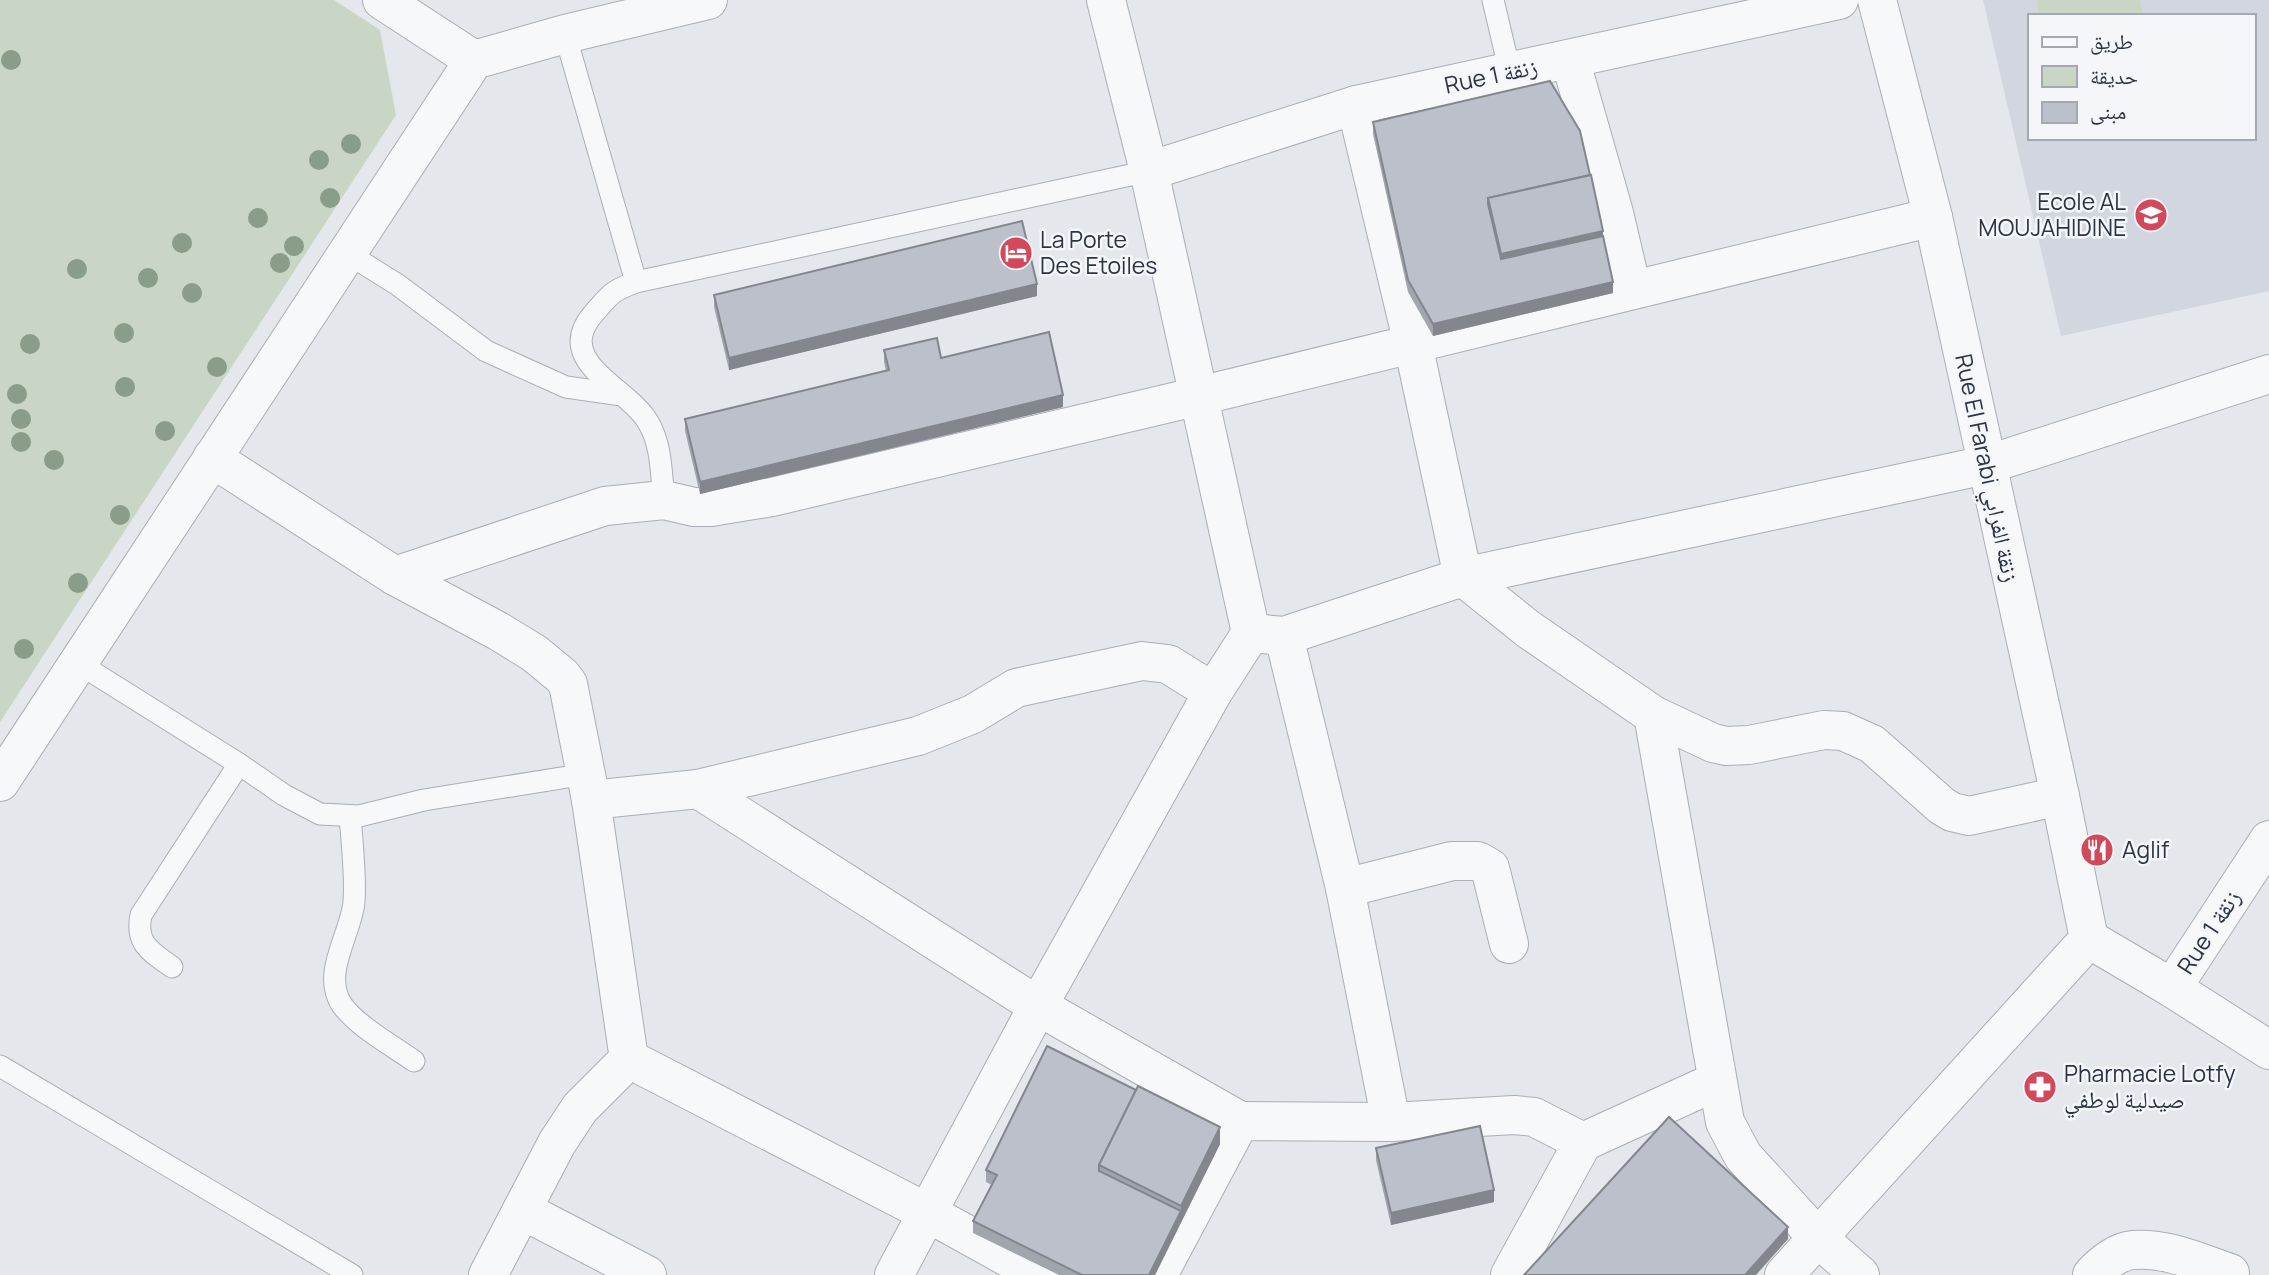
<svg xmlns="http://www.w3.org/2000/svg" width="2269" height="1275" font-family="Manrope,'Noto Naskh Arabic',sans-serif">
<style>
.built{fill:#d2d6de;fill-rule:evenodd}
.green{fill:#c9d6c5}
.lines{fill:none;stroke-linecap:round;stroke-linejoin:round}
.service-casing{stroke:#a9aeb7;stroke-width:23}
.minor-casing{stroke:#a9aeb7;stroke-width:40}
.tertiary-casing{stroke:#a9aeb7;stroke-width:40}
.service{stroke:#f7f8fa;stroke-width:21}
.minor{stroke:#f7f8fa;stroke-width:38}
.tertiary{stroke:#f7f8fa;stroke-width:38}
.tree{fill:#899d89}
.wall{fill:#a1a5ae}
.shaded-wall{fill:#83868d}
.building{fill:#bbc0ca;stroke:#83868d;stroke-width:2}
.labels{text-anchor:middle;stroke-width:5;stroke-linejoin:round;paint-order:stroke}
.street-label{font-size:23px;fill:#2b3445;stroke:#f4f6f9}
.poi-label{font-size:23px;fill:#2b3445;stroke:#f4f6f9;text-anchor:start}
</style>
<rect width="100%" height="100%" fill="#e4e7ec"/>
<!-- built -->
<path class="built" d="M1983,0H2269V291L2061,336ZM2029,16H2253V138H2029Z"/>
<!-- green -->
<g class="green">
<path d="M0,0H334L380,30L396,115L0,722Z"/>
<path d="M2037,0H2140L2143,16H2040Z"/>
</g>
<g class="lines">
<defs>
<g id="service">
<path d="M1493,0L1510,72"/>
<path d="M565,34L636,282"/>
<path d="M347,253L398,285L486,351L566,387L622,395"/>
<path d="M664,500C661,474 662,445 648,422C628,387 551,362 594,313C610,295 611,291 636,282L1149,171"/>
<path d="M78,663L239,764L284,795L320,814L359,816L424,800L586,774"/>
<path d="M350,816C352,844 356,874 354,902C351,934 321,974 342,1005C357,1026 393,1046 414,1061"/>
<path d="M172,967C151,952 135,944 141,915L239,764"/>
<path d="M0,1066L352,1275"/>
</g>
<g id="minor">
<path d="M1106,0L1149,171L1251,633"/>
<path d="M1570,59L1614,213L1632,290"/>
<path d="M1356,105L1413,344L1463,577L1528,629L1653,715L1713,743L1726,746L1749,745L1824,730L1843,731L1872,744L1942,806L1952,812L1969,816L2060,796"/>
<path d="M1149,171L1356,105L1839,0"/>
<path d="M212,458L395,576L498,631L534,653L562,676L568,684L591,800L629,1059L580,1108L557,1143L488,1275"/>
<path d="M395,576L605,506L664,500L694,507H711L772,497L1199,396L1933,217"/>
<path d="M1284,636L1345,888L1391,1122L1514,1115L1534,1117L1583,1142"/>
<path d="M1653,715L1725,1122L1743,1156L1818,1238L1860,1275"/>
<path d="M698,789L1038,1006L1240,1121"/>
<path d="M591,800L698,789L918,736L973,714L1016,688L1142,661L1168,664L1213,692"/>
<path d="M1345,888L1452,861H1478L1490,868L1509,944"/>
<path d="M2089,939L2172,988L2269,1050"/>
<path d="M2172,988L2269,840"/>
<path d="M629,1059L928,1213L1040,1275"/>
<path d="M522,1210L647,1275"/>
<path d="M894,1275L1038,1006L1213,692L1251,633L1284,636L1463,577L1986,465L2269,374"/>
<path d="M1158,1275L1240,1121L1391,1122"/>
<path d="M1510,1275L1583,1142L1717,1081"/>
<path d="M2092,1275C2102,1264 2118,1251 2133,1250C2166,1247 2200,1263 2230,1273"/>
</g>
<g id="tertiary">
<path d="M382,0L474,60"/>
<path d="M0,782L474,60L565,34L708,0"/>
<path d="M1784,1275L2089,939L2060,796L1933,217L1877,0"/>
</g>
</defs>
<!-- service casing -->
<use href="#service" class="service-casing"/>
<!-- minor casing -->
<use href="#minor" class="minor-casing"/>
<!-- tertiary casing -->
<use href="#tertiary" class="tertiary-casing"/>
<!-- service -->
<use href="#service" class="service"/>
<!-- minor -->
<use href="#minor" class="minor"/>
<!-- tertiary -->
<use href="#tertiary" class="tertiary"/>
</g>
<!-- trees -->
<g class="tree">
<circle cx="11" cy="60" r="10"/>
<circle cx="351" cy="144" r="10"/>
<circle cx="319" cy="160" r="10"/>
<circle cx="330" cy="198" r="10"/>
<circle cx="258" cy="218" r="10"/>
<circle cx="182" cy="243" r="10"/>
<circle cx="294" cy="246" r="10"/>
<circle cx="280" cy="263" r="10"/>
<circle cx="77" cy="269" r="10"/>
<circle cx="148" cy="278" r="10"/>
<circle cx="192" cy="293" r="10"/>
<circle cx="124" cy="333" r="10"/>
<circle cx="30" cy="344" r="10"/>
<circle cx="217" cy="367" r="10"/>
<circle cx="125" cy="387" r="10"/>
<circle cx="17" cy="394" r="10"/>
<circle cx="21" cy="419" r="10"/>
<circle cx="165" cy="431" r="10"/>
<circle cx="21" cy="442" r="10"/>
<circle cx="54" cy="460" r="10"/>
<circle cx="120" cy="515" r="10"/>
<circle cx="78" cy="583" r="10"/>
<circle cx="24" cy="649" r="10"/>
</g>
<!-- wall -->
<g class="wall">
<path d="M1373,122L1603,236L1613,293L1433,336L1408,292L1373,134Z"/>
<path d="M714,295L1037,296L729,370L714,307Z"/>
<path d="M884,350L941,358L1063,407L700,494L685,431V419L886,371L884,362Z"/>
<path d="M1220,1144L1155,1275H1059L973,1233V1221L992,1185L986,1182V1170Z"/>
<path d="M1376,1148L1494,1202L1391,1225L1376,1160Z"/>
</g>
<!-- shaded-wall -->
<g class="shaded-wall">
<path d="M1603,231V248L1501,271V254Z"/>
<path d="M1613,282V293L1433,336V324Z"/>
<path d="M1037,284V296L729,370V358Z"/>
<path d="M1063,395V407L700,494V482Z"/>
<path d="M1220,1127V1144L1155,1275H1149L1181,1211V1206Z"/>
<path d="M1494,1190V1202L1391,1225V1213Z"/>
<path d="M1788,1227V1239L1756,1275H1745Z"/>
</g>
<!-- building -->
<g class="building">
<path d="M1550,81L1580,131L1590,175L1488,198V204L1501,259L1603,236L1613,282L1433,324L1408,280L1373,122Z"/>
<path d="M1591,175L1603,231L1501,254L1488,198Z"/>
<path d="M1022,221L1037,284L729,358L714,295Z"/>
<path d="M1049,332L1063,395L700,482L685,419L889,370L884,350L937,338L941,358Z"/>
<path d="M1047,1046L1136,1090L1099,1165V1171L1181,1211L1149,1275H1082L973,1221L997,1175L986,1170Z"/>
<path d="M1138,1086L1220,1127L1181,1206L1099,1165Z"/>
<path d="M1669,1117L1788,1227L1745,1275H1524Z"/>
<path d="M1480,1126L1494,1190L1391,1213L1376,1148Z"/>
</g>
<!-- icons -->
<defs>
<symbol id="school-disc" viewBox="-11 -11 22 22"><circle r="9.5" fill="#d1495b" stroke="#f4f6f9"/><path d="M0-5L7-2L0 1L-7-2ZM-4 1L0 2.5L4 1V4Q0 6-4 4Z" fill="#fff"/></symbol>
<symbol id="hotel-disc" viewBox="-11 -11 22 22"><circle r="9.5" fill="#d1495b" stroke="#f4f6f9"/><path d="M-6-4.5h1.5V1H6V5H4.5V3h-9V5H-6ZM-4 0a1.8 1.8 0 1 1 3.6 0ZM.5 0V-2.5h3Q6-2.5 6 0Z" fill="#fff"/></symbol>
<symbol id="restaurant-disc" viewBox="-11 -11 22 22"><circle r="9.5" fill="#d1495b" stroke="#f4f6f9"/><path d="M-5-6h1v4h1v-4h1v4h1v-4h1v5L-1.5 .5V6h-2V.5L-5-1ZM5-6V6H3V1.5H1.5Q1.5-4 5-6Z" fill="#fff"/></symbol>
<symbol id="pharmacy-disc" viewBox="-11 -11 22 22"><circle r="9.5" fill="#d1495b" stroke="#f4f6f9"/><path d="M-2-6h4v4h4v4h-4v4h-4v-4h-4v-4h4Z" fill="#fff"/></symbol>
</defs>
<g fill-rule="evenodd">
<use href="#school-disc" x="2132" y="196" width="38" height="38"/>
<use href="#hotel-disc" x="997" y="234" width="38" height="38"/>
<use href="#restaurant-disc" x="2078" y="831" width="38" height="38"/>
<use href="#pharmacy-disc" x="2021" y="1068" width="38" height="38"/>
</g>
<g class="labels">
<!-- street labels -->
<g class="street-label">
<text transform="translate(1491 76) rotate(-12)" y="8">Rue 1 زنقة</text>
<text transform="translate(1987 468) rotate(78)" y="8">Rue El Farabi زنقة الفرابي</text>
<text transform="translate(2209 932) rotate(-57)" y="8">Rue 1 زنقة</text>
</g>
<!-- poi labels -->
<g class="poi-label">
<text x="2126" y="210" text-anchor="end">Ecole AL<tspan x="2126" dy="26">MOUJAHIDINE</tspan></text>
<text x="1040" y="248">La Porte<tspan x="1040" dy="26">Des Etoiles</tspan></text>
<text x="2122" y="858">Aglif</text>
<text x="2064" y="1082">Pharmacie Lotfy<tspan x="2064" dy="26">صيدلية لوطفي</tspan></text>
</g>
</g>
<!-- legend -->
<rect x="2028" y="14" width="228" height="126" fill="#f4f6f9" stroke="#a4a8b1" stroke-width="2"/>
<rect x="2042" y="37" width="35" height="10" fill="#f7f8fa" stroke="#a4a8b1" stroke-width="2"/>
<text x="2090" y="49" font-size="21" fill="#2b3445">طريق</text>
<rect x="2042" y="66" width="35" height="21" fill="#c9d6c5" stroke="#a4a8b1" stroke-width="2"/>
<text x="2090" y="84" font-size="21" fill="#2b3445">حديقة</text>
<rect x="2042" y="102" width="35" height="21" fill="#bbc0ca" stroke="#a4a8b1" stroke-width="2"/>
<text x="2090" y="119" font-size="21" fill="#2b3445">مبنى</text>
</svg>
